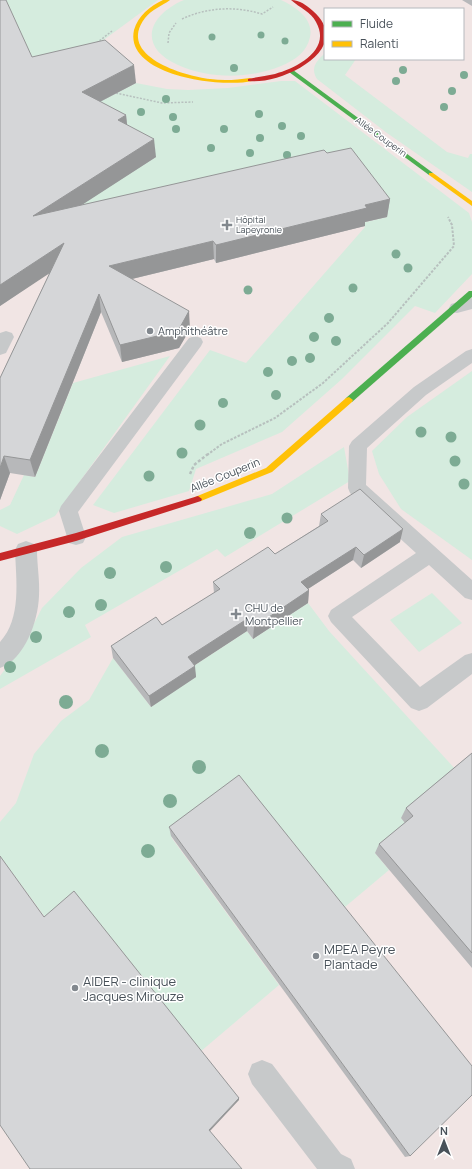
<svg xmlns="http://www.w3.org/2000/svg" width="472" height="1169" font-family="Manrope,sans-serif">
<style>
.medical{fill:#f1e5e4;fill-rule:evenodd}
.green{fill:#d5ecde}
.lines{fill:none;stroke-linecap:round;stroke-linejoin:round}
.path-far2{stroke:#b7c0be;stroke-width:1.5;stroke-dasharray:2 1.5;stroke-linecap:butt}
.path-far1{stroke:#b7c0be;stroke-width:2;stroke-dasharray:2.5 1.5;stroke-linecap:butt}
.path{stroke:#b7c0be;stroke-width:2.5;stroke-dasharray:3 2;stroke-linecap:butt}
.lane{fill:#c7c9ca;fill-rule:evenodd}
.street{fill:#c7c9ca;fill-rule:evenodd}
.fast{fill:#4caf50;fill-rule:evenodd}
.slow{fill:#ffc107;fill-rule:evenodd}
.jam{fill:#c62828;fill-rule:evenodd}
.tree{fill:#7dab94}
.wall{fill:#b7b8ba}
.shaded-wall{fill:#959697}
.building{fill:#d5d6d8;stroke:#959697}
.poi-dot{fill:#82888e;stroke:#fff;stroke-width:1.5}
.labels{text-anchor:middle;stroke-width:3;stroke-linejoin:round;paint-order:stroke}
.far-street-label{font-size:9px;fill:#485159;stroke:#fff}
.far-poi-label{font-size:9px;fill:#485159;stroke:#fff;text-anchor:start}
.poi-label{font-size:11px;fill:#485159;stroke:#fff;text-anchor:start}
.street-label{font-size:11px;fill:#485159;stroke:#fff}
.near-poi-label{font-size:13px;fill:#485159;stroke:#fff;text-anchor:start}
</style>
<rect width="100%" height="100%" fill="#efefef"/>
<!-- medical -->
<path class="medical" d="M0,0H472V1169H0ZM325,9H463V59H325Z"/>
<!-- green -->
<g class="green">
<path d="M0,0H158L98,44L30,76Z"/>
<path d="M184,0H281C296,7 314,19 310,37C307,52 295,60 281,66C250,79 209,79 178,65C137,47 148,15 184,0Z"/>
<path d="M325,53V59H356L345,75L447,152L468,158L470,154H472V192L387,133L317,79C310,67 317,61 325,53Z"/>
<path d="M281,81H295L469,213L472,222V274L435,313L415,306L342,379L282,432L196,469L189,491L114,513L93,505L210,350L246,363L365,227L362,223L387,217L348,167L63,217L75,114L136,83L167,89L188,90L228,88Z"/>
<path d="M170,356L55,516L17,534L0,526V510L10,505L24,475L35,477L73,383Z"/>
<path d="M472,371V560L401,509L379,474L372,451L407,417Z"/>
<path d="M344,447L350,481L225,557L217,549L85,625L91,637L0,689V676L23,645L42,608L81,568L122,537L272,494Z"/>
<path d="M432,593L462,623L419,652L390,620Z"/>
<path d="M308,603L329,631L457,771L401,818L408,826L375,853L389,870L339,912L171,837L279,985L200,1052L50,924L0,856V822L16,803L34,754L61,721L89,700L113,658L151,707L189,669L247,631L253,639Z"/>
</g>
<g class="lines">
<!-- path-far2 -->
<g class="path-far2">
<path d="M182,19C208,7 235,6 262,14L273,7"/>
<path d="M168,43L169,33L176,23"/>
<path d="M94,45L112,31"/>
<path d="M116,93L162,103L193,102"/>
</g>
<!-- path-far1 -->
<path class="path-far1" d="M207,455L222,444L275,418L323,383L388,323L454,246L452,225L448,217"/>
<!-- path -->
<path class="path" d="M190,474L194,465L208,454"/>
<!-- lane -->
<g class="lane">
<path d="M472,298V309L457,313L451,312L449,308L451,304Z"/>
<path d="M6,331L12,333L14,337L6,353L0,355V333Z"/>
<path d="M195,336L201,338L203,342L201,346L78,512L86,537L83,543L76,545L69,543L59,511L61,506L189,338Z"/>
<path d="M472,349V363L426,395L367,448L366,485L472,580V600L465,598L429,565L352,617L420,687L465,655L472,653V674L427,708L419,711L411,708L331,622L328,616L331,610L416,553L350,493L348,488L349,446L352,441L414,387L466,351Z"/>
<path d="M262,1060L272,1064L341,1154L351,1159L355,1169H317L252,1084L248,1074L252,1064Z"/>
</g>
<!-- street -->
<path class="street" d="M26,541L34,544L37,550C37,565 40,581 39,596C38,621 25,659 0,668V642C22,618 16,580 15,550L18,544Z"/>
<!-- fast -->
<g class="fast">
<path d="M289,70H293L433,173V175H429L289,72Z"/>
<path d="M469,291H472V297L352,402H346L345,400L346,398Z"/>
</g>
<!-- slow -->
<g class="slow">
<path d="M163,0H170C162,6 152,9 145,18C116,56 184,76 210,79C223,81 237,80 250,78L252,79V81C222,88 124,76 134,30C138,16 150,6 163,0Z"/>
<path d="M429,173H433L472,201V206L429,175Z"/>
<path d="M349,397L353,400L352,402L272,472L201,501H195L194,499L195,497L266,468L346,398Z"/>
</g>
<!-- jam -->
<g class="jam">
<path d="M291,0C300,0 306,5 313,11C356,49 281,85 248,81V79C257,77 266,76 275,74C297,68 332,50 316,22C311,12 300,8 291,0Z"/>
<path d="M198,496L202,499L201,501L76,541L0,561V553L76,533Z"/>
</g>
</g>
<!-- trees -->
<g class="tree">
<circle cx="261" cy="35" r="3.5"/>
<circle cx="212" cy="37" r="3.5"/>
<circle cx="285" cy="41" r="3.5"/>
<circle cx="234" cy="68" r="4"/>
<circle cx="403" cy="70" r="4"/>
<circle cx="464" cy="75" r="4"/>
<circle cx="396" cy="81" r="4"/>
<circle cx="452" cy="91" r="4"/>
<circle cx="166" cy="99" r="4"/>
<circle cx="444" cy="107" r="4"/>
<circle cx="141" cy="112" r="4"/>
<circle cx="259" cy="114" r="4"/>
<circle cx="173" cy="117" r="4"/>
<circle cx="282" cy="126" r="4"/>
<circle cx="176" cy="129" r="4"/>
<circle cx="224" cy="129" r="4"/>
<circle cx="301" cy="136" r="4"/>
<circle cx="260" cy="138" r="4"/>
<circle cx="211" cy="148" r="4"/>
<circle cx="250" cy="153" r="4"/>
<circle cx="287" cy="155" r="4"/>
<circle cx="396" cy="254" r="4.5"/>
<circle cx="408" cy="268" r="4.5"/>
<circle cx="353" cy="288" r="4.5"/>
<circle cx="248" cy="290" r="4.5"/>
<circle cx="329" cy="318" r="5"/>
<circle cx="314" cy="337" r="5"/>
<circle cx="336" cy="341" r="5"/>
<circle cx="310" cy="358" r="5"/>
<circle cx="292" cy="361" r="5"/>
<circle cx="268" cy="372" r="5"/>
<circle cx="276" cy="395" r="5"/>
<circle cx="223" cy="403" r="5"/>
<circle cx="200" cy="425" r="5.5"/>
<circle cx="421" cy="432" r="5.5"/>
<circle cx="451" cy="437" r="5.5"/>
<circle cx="182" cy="453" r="5.5"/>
<circle cx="455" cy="461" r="5.5"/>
<circle cx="149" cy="476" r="5.5"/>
<circle cx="464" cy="484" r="5.5"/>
<circle cx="287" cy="518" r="5.5"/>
<circle cx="250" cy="533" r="6"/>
<circle cx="166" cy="567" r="6"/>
<circle cx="110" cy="573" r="6"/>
<circle cx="101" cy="605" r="6"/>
<circle cx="69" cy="612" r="6"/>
<circle cx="36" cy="637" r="6"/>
<circle cx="10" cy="667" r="6"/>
<circle cx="66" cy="702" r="7"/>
<circle cx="102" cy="751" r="7"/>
<circle cx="199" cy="767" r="7"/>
<circle cx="170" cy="801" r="7"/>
<circle cx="148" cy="851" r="7"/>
</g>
<!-- wall -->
<g class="wall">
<path d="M0,0L32,57L136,83L100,102L126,115L127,125L156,157L81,205L327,153L390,199L387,217L365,222V226L216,263L214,259L132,279L190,329L179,348L122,362L101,312L35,477L10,473L0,500V378L50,272L0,306Z"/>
<path d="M462,0H472V6Z"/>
<path d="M321,514L400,542L361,568L353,560L308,589L309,590L308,603L253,639L247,631L194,665L196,677L151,707L113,658L111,646L162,625L214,593L213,582L275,554L319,526Z"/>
<path d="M472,753V968L375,853L379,844L405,823L401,818L406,808Z"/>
<path d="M169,827L410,1156L405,1157L171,836Z"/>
</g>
<!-- shaded-wall -->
<g class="shaded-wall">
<path d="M134,65L136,83L84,110L82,92Z"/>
<path d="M126,115L128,133L118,120Z"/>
<path d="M154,139L156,157L37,234L33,216Z"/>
<path d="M390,199L387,217L365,222V226L216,263V245L365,205Z"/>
<path d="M213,241L214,259L111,284L109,266Z"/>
<path d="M64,243L68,261L0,306V285Z"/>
<path d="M99,294L101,312L35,477L30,460Z"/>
<path d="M189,311L190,329L179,348L122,362L120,345Z"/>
<path d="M4,456L10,473L0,500V468Z"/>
<path d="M403,529L400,542L361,568L364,555Z"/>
<path d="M356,547L353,560L300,594L301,582Z"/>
<path d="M309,590L308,603L253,639L254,627Z"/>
<path d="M247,619V631L189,669L188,657Z"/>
<path d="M195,666L196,677L151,707L149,696Z"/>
<path d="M239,1098V1100L210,1131L209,1130Z"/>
</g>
<!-- building -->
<g class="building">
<path d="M0,0H6L32,57L105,40L134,65L82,92L126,115L118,120L154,139L33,216L324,150L327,153L351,148L390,199L365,205L367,208L216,245L213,241L109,266L189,311L178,331L120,345L99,294L30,460L4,456L0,468V378L64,243L0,285Z"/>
<path d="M360,489L403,529L364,555L356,547L301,582L309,590L254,627L247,619L188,657L195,666L149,696L111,646L156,617L162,625L220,589L213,582L268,547L275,554L328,521L321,514Z"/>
<path d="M472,753V953L379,844L413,816L406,808Z"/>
<path d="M239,775L472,1066V1095L410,1156L169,827Z"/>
<path d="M0,856L44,917L74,891L239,1098L209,1130L242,1169H30L0,1125Z"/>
</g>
<!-- markers -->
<g class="poi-dot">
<path d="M225 219h4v4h4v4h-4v4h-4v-4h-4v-4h4z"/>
<circle cx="150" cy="331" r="4"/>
<path d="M234 608h4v4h4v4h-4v4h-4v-4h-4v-4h4z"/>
<circle cx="316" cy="956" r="4"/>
<circle cx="75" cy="988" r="4"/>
</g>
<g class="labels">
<!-- far-street labels -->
<g class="far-street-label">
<text transform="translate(381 137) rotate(36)" y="3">Allée Couperin</text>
</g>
<!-- far-poi labels -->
<g class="far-poi-label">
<text x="236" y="223">Hôpital<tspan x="236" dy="10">Lapeyronie</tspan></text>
</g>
<!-- poi labels -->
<g class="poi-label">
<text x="158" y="335">Amphithéâtre</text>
<text x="245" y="612">CHU de<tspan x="245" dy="13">Montpellier</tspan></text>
</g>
<!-- street labels -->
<g class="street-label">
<text transform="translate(225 475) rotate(-22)" y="4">Allée Couperin</text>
</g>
<!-- near-poi labels -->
<g class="near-poi-label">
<text x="324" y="954">MPEA Peyre<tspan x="324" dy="15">Plantade</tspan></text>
<text x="83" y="986">AIDER - clinique<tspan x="83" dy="15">Jacques Mirouze</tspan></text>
</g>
</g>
<!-- legend -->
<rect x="324" y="8" width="140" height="52" fill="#ffffff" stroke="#b6b9bd"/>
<rect x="332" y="21" width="20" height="6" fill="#4caf50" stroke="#b6b9bd"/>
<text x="360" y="28" font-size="12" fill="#485159">Fluide</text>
<rect x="332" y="41" width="20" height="6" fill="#ffc107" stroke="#b6b9bd"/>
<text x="360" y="48" font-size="12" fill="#485159">Ralenti</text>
<!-- north arrow -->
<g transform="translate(444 1141)" stroke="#ffffff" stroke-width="3" paint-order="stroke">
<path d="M0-3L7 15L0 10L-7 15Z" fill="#485159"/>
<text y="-6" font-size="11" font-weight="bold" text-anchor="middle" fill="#485159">N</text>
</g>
</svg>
